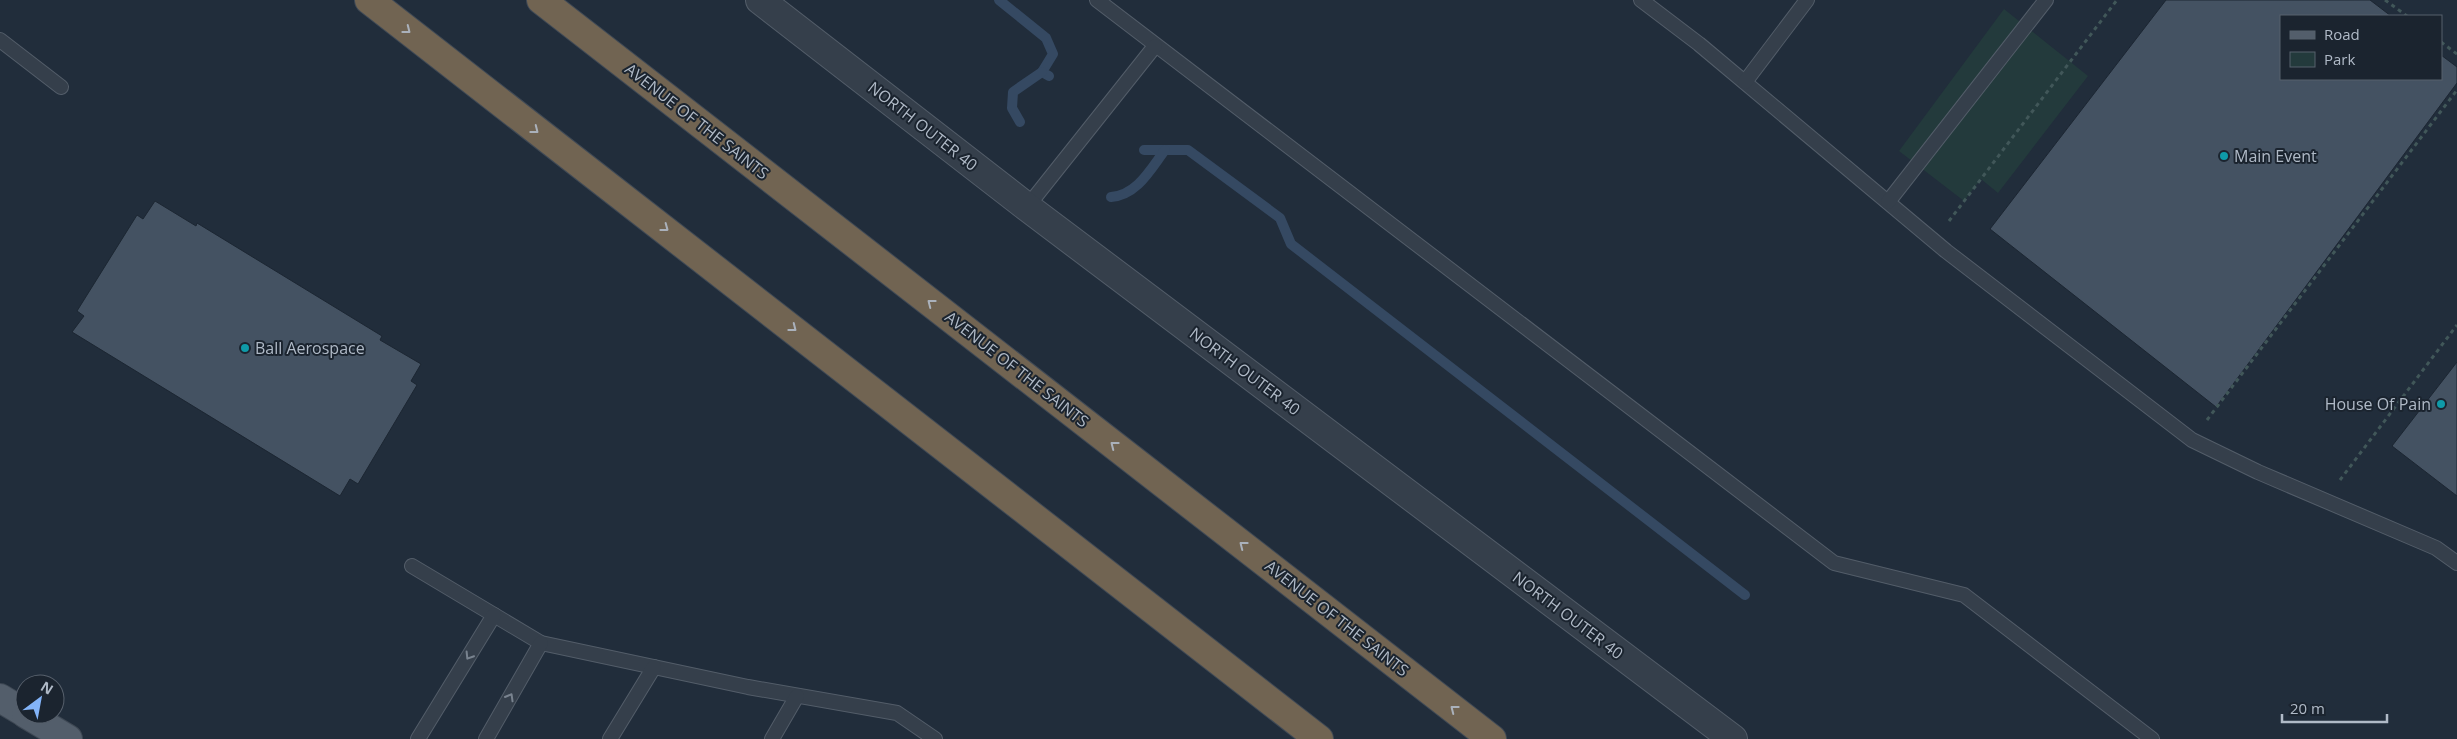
<svg xmlns="http://www.w3.org/2000/svg" width="2457" height="739" font-family="'Open Sans',sans-serif">
<style>
.green{fill:#233a3c}
.lines{fill:none;stroke-linecap:round;stroke-linejoin:round}
.stream{stroke:#354962;stroke-width:10}
.building{fill:#445262;stroke:#1c2632}
.service-casing{stroke:#535d69;stroke-width:16}
.tertiary-casing{stroke:#535d69;stroke-width:30}
.primary-casing{stroke:#3e4854;stroke-width:30}
.motorway-casing{stroke:#404a56;stroke-width:30}
.path{stroke:#415759;stroke-width:3;stroke-dasharray:4 4;stroke-linecap:butt}
.service{stroke:#353f4b;stroke-width:14}
.tertiary{stroke:#353f4b;stroke-width:28}
.primary{stroke:#535e6b;stroke-width:28}
.motorway{stroke:#716452;stroke-width:28}
.oneway{stroke:#aab1bb}
.oneway2{stroke:#79838f}
.culture-dot{fill:#0f9aa8;stroke:#1b242f;stroke-width:2}
.labels{text-anchor:middle;stroke-width:4;stroke-linejoin:round;paint-order:stroke}
.street-label{font-size:16px;fill:#b0bac7;stroke:#1b242f}
.poi-label{font-size:16px;fill:#b0bac7;stroke:#1b242f;text-anchor:start}
</style>
<rect width="100%" height="100%" fill="#212d3b"/>
<!-- green -->
<path class="green" d="M2004,9L2088,76L1998,193L1981,179L1964,201L1899,151Z"/>
<g class="lines">
<!-- stream -->
<g class="stream">
<path d="M999,0L1046,38L1053,54L1042,72L1049,76"/>
<path d="M1020,122L1012,108L1013,92L1042,72"/>
<path d="M1144,150H1188L1280,218L1291,244L1745,595"/>
<path d="M1111,197C1137,195 1150,170 1165,150"/>
</g>
</g>
<!-- building -->
<g class="building">
<path d="M2166,0H2370L2391,16H2281V79H2441V55L2457,67V83L2216,407L1990,229Z"/>
<path d="M155,201L196,226L197,223L382,336L380,340L421,364L411,381L417,385L358,484L350,479L340,496L72,332L84,316L77,311L137,215L143,219Z"/>
<path d="M2457,362V496L2392,446Z"/>
</g>
<g class="lines">
<defs>
<g id="service">
<path d="M1097,0L1834,563L1964,595L2152,739"/>
<path d="M1641,0L1699,44L1946,251L2192,440L2258,472L2436,548L2457,563"/>
<path d="M0,40L61,87"/>
<path d="M1745,82L1807,0"/>
<path d="M1888,202L2046,0"/>
<path d="M1027,207L1155,46"/>
<path d="M412,566L541,643L748,687L897,713L935,739"/>
<path d="M418,739L494,615"/>
<path d="M486,739L541,643"/>
<path d="M610,739L654,667"/>
<path d="M772,739L797,696"/>
</g>
<path id="tertiary" d="M760,0L1027,207L1733,739"/>
<g id="primary">
<path d="M0,698L25,713"/>
<path d="M26,714L68,739"/>
</g>
<g id="motorway">
<path d="M369,0L1319,739"/>
<path d="M541,0L1492,739"/>
</g>
</defs>
<!-- service casing -->
<use href="#service" class="service-casing"/>
<!-- tertiary casing -->
<use href="#tertiary" class="tertiary-casing"/>
<!-- primary casing -->
<use href="#primary" class="primary-casing"/>
<!-- motorway casing -->
<use href="#motorway" class="motorway-casing"/>
<!-- path -->
<g class="path">
<path d="M2385,0L2407,16"/>
<path d="M2441,42L2457,54"/>
<path d="M1949,221L2117,0"/>
<path d="M2207,420L2457,90"/>
<path d="M2340,480L2457,325"/>
</g>
<!-- service -->
<use href="#service" class="service"/>
<!-- tertiary -->
<use href="#tertiary" class="tertiary"/>
<!-- primary -->
<use href="#primary" class="primary"/>
<!-- motorway -->
<use href="#motorway" class="motorway"/>
</g>
<!-- one-way arrows -->
<defs><path id="oneway-chevron" d="M-2-3.5L2.5 0L-2 3.5" fill="none" stroke-width="1.6" stroke-linecap="round" stroke-linejoin="round" transform="scale(1.25)"/></defs>
<g class="oneway">
<use href="#oneway-chevron" transform="translate(407 30) rotate(38)"/>
<use href="#oneway-chevron" transform="translate(535 130) rotate(38)"/>
<use href="#oneway-chevron" transform="translate(665 228) rotate(37)"/>
<use href="#oneway-chevron" transform="translate(931 303) rotate(-142)"/>
<use href="#oneway-chevron" transform="translate(793 328) rotate(38)"/>
<use href="#oneway-chevron" transform="translate(1114 445) rotate(-142)"/>
<use href="#oneway-chevron" transform="translate(1243 545) rotate(-142)"/>
<use href="#oneway-chevron" transform="translate(1454 709) rotate(-142)"/>
</g>
<g class="oneway2">
<use href="#oneway-chevron" transform="translate(469 656) rotate(122)"/>
<use href="#oneway-chevron" transform="translate(510 697) rotate(-60)"/>
</g>
<!-- markers -->
<g class="culture-dot">
<circle cx="2224" cy="156" r="5"/>
<circle cx="245" cy="348" r="5"/>
<circle cx="2441" cy="404" r="5"/>
</g>
<g class="labels">
<!-- street labels -->
<g class="street-label">
<text transform="translate(697 121) rotate(38)" y="6">AVENUE OF THE SAINTS</text>
<text transform="translate(923 126) rotate(38)" y="6">NORTH OUTER 40</text>
<text transform="translate(1017 369) rotate(38)" y="6">AVENUE OF THE SAINTS</text>
<text transform="translate(1245 371) rotate(37)" y="6">NORTH OUTER 40</text>
<text transform="translate(1568 615) rotate(37)" y="6">NORTH OUTER 40</text>
<text transform="translate(1337 618) rotate(38)" y="6">AVENUE OF THE SAINTS</text>
</g>
<!-- poi labels -->
<g class="poi-label">
<text x="2234" y="162">Main Event</text>
<text x="255" y="354">Ball Aerospace</text>
<text x="2431" y="410" text-anchor="end">House Of Pain</text>
</g>
</g>
<!-- legend -->
<rect x="2280" y="15" width="162" height="65" fill="#1b242f" stroke="#57606c"/>
<rect x="2290" y="31" width="25" height="8" fill="#535e6b" stroke="#57606c"/>
<text x="2324" y="40" font-size="15" fill="#b0bac7">Road</text>
<rect x="2290" y="52" width="25" height="15" fill="#233a3c" stroke="#57606c"/>
<text x="2324" y="65" font-size="15" fill="#b0bac7">Park</text>
<!-- north arrow -->
<g transform="translate(40 699) rotate(32)"><circle r="24" fill="#1b242f" stroke="#57606c"/>
<path d="M0-4L9 19L0 12L-9 19Z" fill="#83b4f9"/>
<text y="-8" font-size="14" font-weight="bold" text-anchor="middle" fill="#b0bac7">N</text>
</g>
<!-- scale -->
<path d="M2282 714v8h105v-8" fill="none" stroke="#b0bac7" stroke-width="2.5"/>
<text x="2290" y="714" font-size="15" fill="#b0bac7" stroke="#1b242f" stroke-width="4" paint-order="stroke">20 m</text>
</svg>
